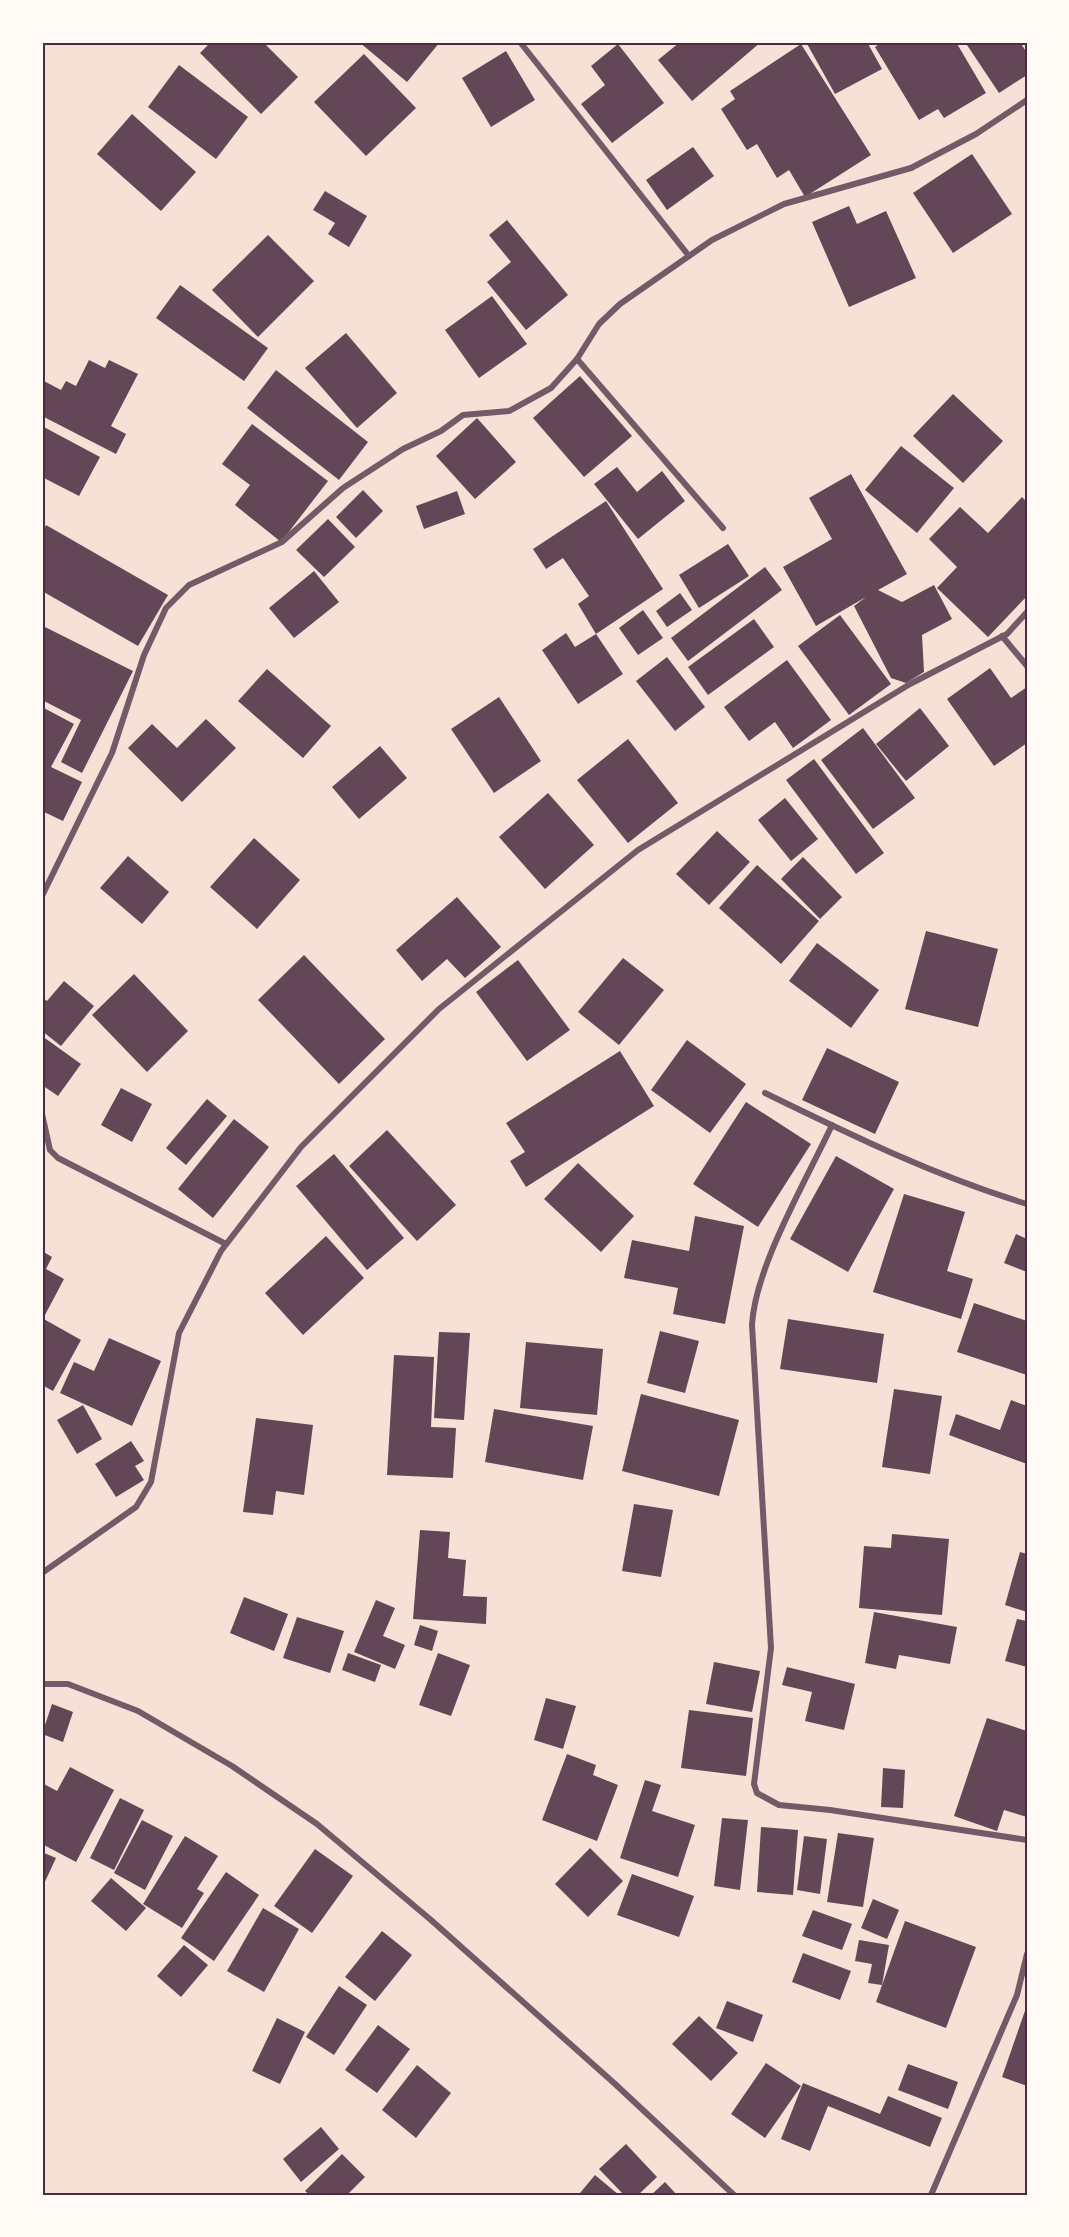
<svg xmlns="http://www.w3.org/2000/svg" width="1069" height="2237" font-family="'Fira Sans Condensed',sans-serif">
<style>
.building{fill:#644757}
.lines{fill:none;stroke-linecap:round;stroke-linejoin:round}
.minor{stroke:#755966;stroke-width:6}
.neatline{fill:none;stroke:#4a2c40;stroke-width:2}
</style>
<rect width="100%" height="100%" fill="#f7e1d7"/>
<!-- building -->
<g class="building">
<path d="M211,42H263L298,77L261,114L200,53Z"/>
<path d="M359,42H440L407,82Z"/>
<path d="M680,42H761L692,101L658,60Z"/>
<path d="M806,42H867L882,69L835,94Z"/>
<path d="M882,42H956L986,93L944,118L938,109L919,120L875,47Z"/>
<path d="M965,42H1020L1027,53V75L999,93Z"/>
<path d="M618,44L664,103L612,143L581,104L605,85L591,66Z"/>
<path d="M801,44L871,155L805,197L789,170L777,178L757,144L747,150L721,109L735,99L730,91Z"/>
<path d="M506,51L535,100L491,127L462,78Z"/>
<path d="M364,54L416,108L366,156L314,102Z"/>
<path d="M179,65L248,117L216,159L148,107Z"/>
<path d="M132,114L196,172L161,211L97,154Z"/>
<path d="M693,147L714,176L667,210L646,180Z"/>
<path d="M972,154L1012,214L953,253L913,193Z"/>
<path d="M325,191L367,216L349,247L328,234L335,223L313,210Z"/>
<path d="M849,206L857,224L886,211L916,278L849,307L812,222Z"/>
<path d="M507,220L568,295L526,330L487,282L511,262L489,235Z"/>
<path d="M268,235L314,281L258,337L212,290Z"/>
<path d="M180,285L268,348L244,381L156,318Z"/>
<path d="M492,296L527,344L479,378L445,330Z"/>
<path d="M346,333L397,393L357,428L305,368Z"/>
<path d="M89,360L105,368L109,360L138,374L111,426L126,434L116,454L42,416V380L61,390L66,381L76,386Z"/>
<path d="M276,370L368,442L339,480L247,408Z"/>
<path d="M580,376L632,436L584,477L533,418Z"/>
<path d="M953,394L1003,441L963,483L913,436Z"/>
<path d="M477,418L516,462L475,499L436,456Z"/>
<path d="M252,424L328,481L281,542L235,505L250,485L222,464Z"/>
<path d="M42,426L100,457L79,496L42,477Z"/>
<path d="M901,446L954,488L917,533L865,490Z"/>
<path d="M617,467L637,492L662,471L685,501L638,539L594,484Z"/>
<path d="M851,474L907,574L878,590L902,602L934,585L952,619L922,635L924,672L906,683L891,678L854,606L866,597L816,626L783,567L832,539L809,498Z"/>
<path d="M363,490L383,511L356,538L336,517Z"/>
<path d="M457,491L465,514L424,529L416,506Z"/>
<path d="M1022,497L1027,502V596L988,637L937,588L957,567L929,539L960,507L988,533Z"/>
<path d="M606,501L663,589L596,634L578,604L589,596L563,558L546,569L533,549Z"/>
<path d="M328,519L355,547L324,577L296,550Z"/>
<path d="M46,525L168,595L138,646L42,591V533Z"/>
<path d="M728,544L749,576L699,608L679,575Z"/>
<path d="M765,567L782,590L688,661L671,638Z"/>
<path d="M314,571L339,602L294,638L269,608Z"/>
<path d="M680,593L692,610L667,627L656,611Z"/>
<path d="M643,610L663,638L638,655L619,628Z"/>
<path d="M840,615L891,684L849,715L798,646Z"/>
<path d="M754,619L774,647L708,695L688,667Z"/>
<path d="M43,626L133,671L82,773L61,762L81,720L42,700Z"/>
<path d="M566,633L575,647L596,634L623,674L578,704L542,650Z"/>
<path d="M667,657L705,707L675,731L636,681Z"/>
<path d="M787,660L831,720L793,748L775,722L749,741L724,707Z"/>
<path d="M990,668L1011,698L1027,687V743L994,766L947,699Z"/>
<path d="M267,669L331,726L303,758L238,701Z"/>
<path d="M499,697L541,761L494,793L451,729Z"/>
<path d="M42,707L74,724L51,767L82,782L63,821L42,811Z"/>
<path d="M920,708L949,746L906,781L876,744Z"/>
<path d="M206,719L236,748L182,802L128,748L152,724L177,748Z"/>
<path d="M863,728L915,798L873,829L821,760Z"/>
<path d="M628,739L678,803L628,843L577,780Z"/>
<path d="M380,746L407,778L359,819L332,787Z"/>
<path d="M814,759L884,853L856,874L786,780Z"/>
<path d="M548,793L594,845L545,889L499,837Z"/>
<path d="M785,798L818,839L791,861L758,820Z"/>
<path d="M717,831L750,862L709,905L676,874Z"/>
<path d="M254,838L300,880L257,929L210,887Z"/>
<path d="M128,856L169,892L142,924L100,888Z"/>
<path d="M803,857L842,897L820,919L781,879Z"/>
<path d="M757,865L819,921L781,964L719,908Z"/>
<path d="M457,897L501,947L465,978L447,959L422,981L396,950Z"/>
<path d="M926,931L998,949L978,1027L905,1009Z"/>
<path d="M817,943L879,990L851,1028L789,981Z"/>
<path d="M304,955L385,1039L339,1084L258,1000Z"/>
<path d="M623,958L664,990L619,1045L578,1012Z"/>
<path d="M518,960L570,1030L527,1061L476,992Z"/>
<path d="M134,974L188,1031L147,1072L92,1015Z"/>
<path d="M64,981L94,1006L61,1046L42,1031V997L47,1001Z"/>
<path d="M42,1036L81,1064L58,1096L42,1085Z"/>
<path d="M687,1040L746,1084L710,1133L651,1090Z"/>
<path d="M827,1048L899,1082L875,1134L802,1100Z"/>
<path d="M620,1051L654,1106L526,1187L510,1161L525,1152L506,1123Z"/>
<path d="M121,1088L152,1104L132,1142L101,1125Z"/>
<path d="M207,1099L227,1116L186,1165L166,1148Z"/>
<path d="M746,1102L811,1144L758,1227L693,1184Z"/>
<path d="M234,1119L269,1147L213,1218L178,1189Z"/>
<path d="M387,1130L456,1205L417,1241L349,1166Z"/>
<path d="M334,1154L404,1238L367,1270L296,1186Z"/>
<path d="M836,1156L894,1189L848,1272L790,1239Z"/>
<path d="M578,1163L634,1216L601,1252L544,1199Z"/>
<path d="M904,1194L965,1212L947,1271L973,1279L961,1319L873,1292Z"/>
<path d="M695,1216L744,1226L725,1324L673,1314L678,1288L624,1278L632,1240L689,1251Z"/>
<path d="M1016,1234L1027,1239V1272L1004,1263Z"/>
<path d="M326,1236L364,1278L303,1335L265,1293Z"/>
<path d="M42,1251L52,1257L46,1269L64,1279L45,1315L42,1313Z"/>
<path d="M974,1303L1027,1321V1375L957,1352Z"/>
<path d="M42,1318L81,1340L53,1391L42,1385Z"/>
<path d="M788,1319L884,1334L877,1383L780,1369Z"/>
<path d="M660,1331L699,1341L685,1393L647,1383Z"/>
<path d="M439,1332L470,1333L464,1420L434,1418Z"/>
<path d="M109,1338L161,1361L132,1426L60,1393L74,1362L94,1371Z"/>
<path d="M526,1342L603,1349L597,1415L520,1408Z"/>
<path d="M394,1355L434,1357L431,1427L456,1428L453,1478L387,1475Z"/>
<path d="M894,1389L942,1396L930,1474L882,1467Z"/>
<path d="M641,1394L739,1420L719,1496L622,1471Z"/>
<path d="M1011,1400L1027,1406V1464L949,1435L956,1414L1000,1430Z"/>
<path d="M83,1405L102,1439L77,1454L57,1420Z"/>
<path d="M494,1409L593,1426L583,1480L485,1462Z"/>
<path d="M256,1418L313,1425L304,1495L276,1491L273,1515L243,1512Z"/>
<path d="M131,1441L144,1461L135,1466L144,1480L116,1497L95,1464Z"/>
<path d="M634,1504L673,1510L661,1577L622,1571Z"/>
<path d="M420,1530L450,1532L448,1558L466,1560L463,1596L487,1597L486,1624L413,1619Z"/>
<path d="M892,1534L949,1539L942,1615L859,1608L864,1546L891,1548Z"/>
<path d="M1020,1552L1027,1554V1612L1005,1605Z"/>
<path d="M244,1597L288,1614L274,1651L230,1633Z"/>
<path d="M376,1600L395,1608L383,1636L405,1645L395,1669L354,1652Z"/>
<path d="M874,1612L957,1627L950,1664L899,1655L896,1669L865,1663Z"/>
<path d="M297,1617L344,1631L330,1673L283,1658Z"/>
<path d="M1017,1619L1027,1621V1667L1005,1661Z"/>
<path d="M420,1625L438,1631L432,1651L414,1645Z"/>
<path d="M348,1653L381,1665L375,1682L342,1670Z"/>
<path d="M438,1653L470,1665L451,1716L419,1705Z"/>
<path d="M714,1662L760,1671L752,1712L706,1704Z"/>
<path d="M787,1667L855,1684L844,1730L805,1721L812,1692L782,1685Z"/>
<path d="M546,1698L576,1706L563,1749L534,1740Z"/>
<path d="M52,1704L73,1712L63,1742L42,1734Z"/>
<path d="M689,1710L753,1718L746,1776L681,1768Z"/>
<path d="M987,1718L1027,1731V1817L1004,1810L997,1831L954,1816Z"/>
<path d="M567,1754L596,1765L593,1775L618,1785L597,1841L542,1820Z"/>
<path d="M70,1767L114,1790L76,1862L42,1844V1783L57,1791Z"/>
<path d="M883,1768L905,1770L903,1808L881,1807Z"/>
<path d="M645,1780L661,1785L652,1811L695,1825L678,1877L620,1858Z"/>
<path d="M120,1798L144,1810L114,1870L90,1858Z"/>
<path d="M722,1818L748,1820L740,1890L714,1886Z"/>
<path d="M142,1820L173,1836L145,1890L114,1873Z"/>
<path d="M761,1827L798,1830L793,1895L757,1892Z"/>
<path d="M838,1833L874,1838L863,1907L827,1902Z"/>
<path d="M185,1836L218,1856L197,1889L204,1893L182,1928L143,1904Z"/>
<path d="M804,1836L827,1839L820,1894L797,1890Z"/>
<path d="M590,1848L623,1881L588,1917L555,1884Z"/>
<path d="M315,1849L353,1876L312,1933L274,1906Z"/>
<path d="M42,1852L56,1858L42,1888Z"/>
<path d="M226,1872L259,1895L214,1961L181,1938Z"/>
<path d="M632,1874L694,1896L679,1937L617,1915Z"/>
<path d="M111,1878L146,1908L126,1931L91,1901Z"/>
<path d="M873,1899L899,1910L887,1939L861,1928Z"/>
<path d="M263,1908L299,1929L264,1992L227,1971Z"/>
<path d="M813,1910L852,1924L842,1950L802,1936Z"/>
<path d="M905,1921L976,1947L946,2028L876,2002Z"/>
<path d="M382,1931L412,1955L375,2001L345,1977Z"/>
<path d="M859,1940L889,1945L882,1985L868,1983L872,1964L855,1961Z"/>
<path d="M184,1945L208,1965L181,1997L157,1976Z"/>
<path d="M803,1953L851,1971L840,2000L792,1982Z"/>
<path d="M339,1986L367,2005L334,2055L306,2037Z"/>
<path d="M727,2001L763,2015L753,2042L716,2028Z"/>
<path d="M1027,2005V2086L1002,2077Z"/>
<path d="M699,2016L738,2053L711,2081L672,2044Z"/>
<path d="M277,2018L305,2032L280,2084L252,2071Z"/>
<path d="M378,2025L410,2049L377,2093L345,2070Z"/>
<path d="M766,2063L801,2086L765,2138L731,2114Z"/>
<path d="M908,2064L958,2082L948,2109L898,2090Z"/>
<path d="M417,2065L451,2093L416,2138L382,2110Z"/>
<path d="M803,2083L880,2114L888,2096L942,2118L930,2147L828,2106L810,2151L781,2139Z"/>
<path d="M321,2127L339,2149L301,2182L283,2159Z"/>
<path d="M626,2144L657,2177L638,2195H624L599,2169Z"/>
<path d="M342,2154L365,2177L347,2195H310L305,2191Z"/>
<path d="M595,2175L619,2195H582L580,2193Z"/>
<path d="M665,2182L677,2195H651Z"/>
</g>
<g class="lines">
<!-- minor -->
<g class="minor">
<path d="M520,42L689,256"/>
<path d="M577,359L723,528"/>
<path d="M1002,636L1027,666"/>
<path d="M42,896L112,753L144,655L166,608L189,585L282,542L343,488L403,449L441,431L463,415L509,411L551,388L577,359L599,324L620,304L712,240L784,204L911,168L976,134L1027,100"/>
<path d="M765,1093C851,1135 935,1176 1027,1204"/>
<path d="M42,1114L50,1150L58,1158L226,1244"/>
<path d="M832,1125C806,1181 755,1267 752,1325L771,1648L754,1784L757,1793L779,1805L830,1810L1027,1840"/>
<path d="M42,1573L136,1507L151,1482L179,1333L221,1251L301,1147L439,1009L638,850L910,684L1007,634L1027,612"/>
<path d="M42,1684H68L138,1711L232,1766L317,1824L431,1920L614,2083L734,2195"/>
<path d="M931,2195L1017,1995L1027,1954"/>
</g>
</g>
<!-- border -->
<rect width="1069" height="2237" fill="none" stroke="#fffaf5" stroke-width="87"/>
<rect x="44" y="44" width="982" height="2150" class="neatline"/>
</svg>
